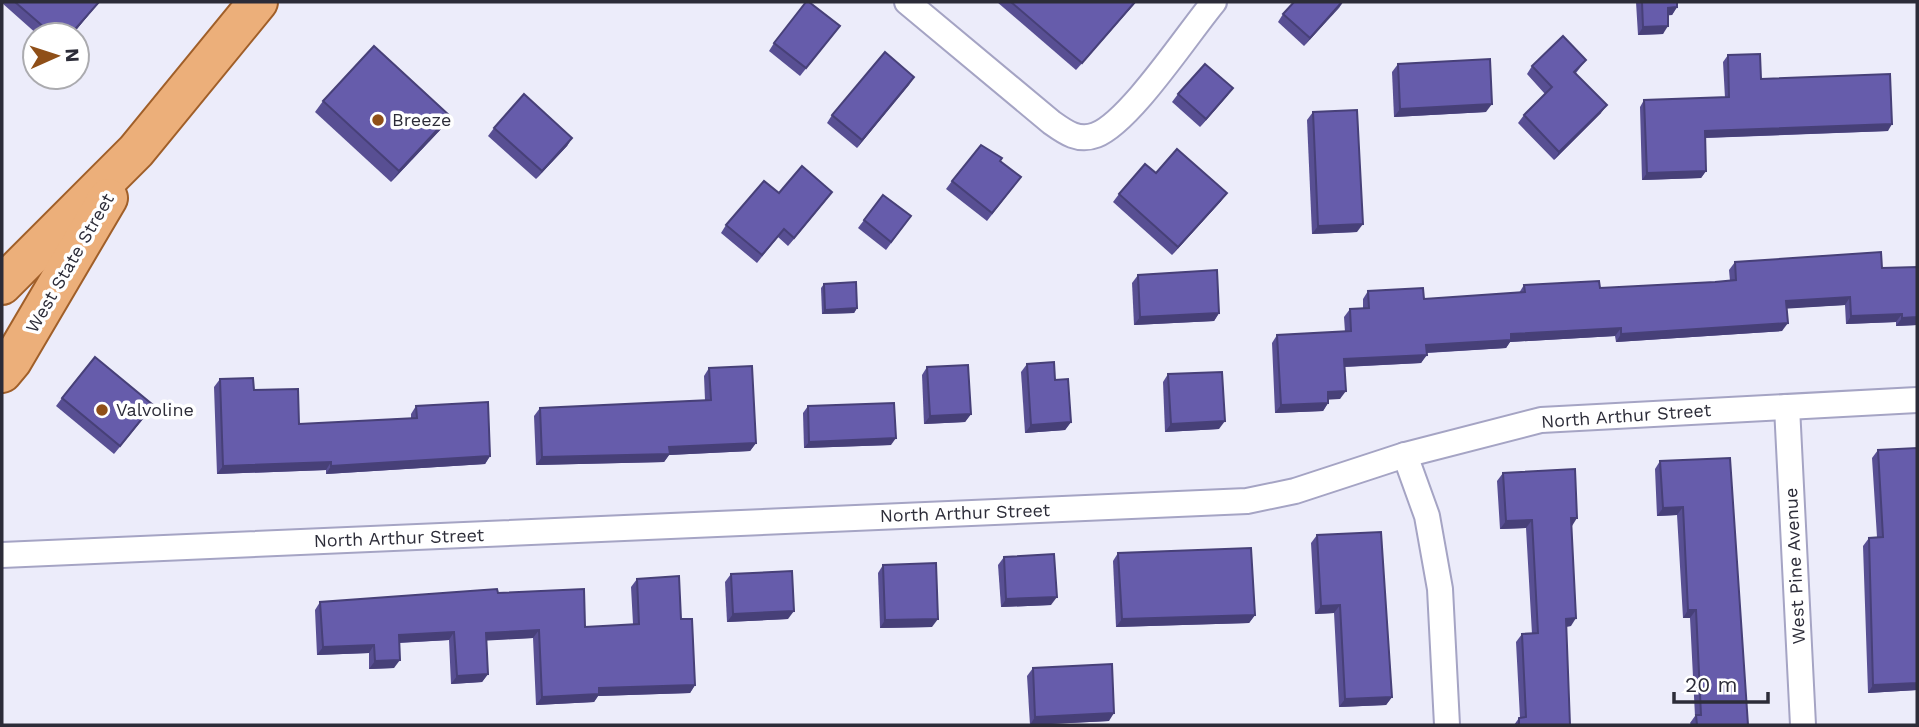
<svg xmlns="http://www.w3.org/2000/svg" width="1919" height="727" font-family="'Work Sans',sans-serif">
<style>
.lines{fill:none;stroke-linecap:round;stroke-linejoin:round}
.minor-casing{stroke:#a5a4c4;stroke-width:28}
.primary-casing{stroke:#a05f29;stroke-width:42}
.minor{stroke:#fff;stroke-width:24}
.primary{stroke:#ecaf7a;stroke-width:38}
.wall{fill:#584f93}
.shaded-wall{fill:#474078}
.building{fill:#665cab;stroke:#474078;stroke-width:2}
.poi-dot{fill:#8f4f18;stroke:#fff;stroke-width:2.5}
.labels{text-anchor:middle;stroke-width:7;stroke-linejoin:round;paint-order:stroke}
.poi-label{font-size:18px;fill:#2c2c38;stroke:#fff;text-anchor:start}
.street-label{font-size:18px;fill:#2c2c38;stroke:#fff}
</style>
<rect width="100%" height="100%" fill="#ececfa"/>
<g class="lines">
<defs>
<g id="minor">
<path d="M907,2L1051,122C1065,132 1078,142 1096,135C1130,122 1188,33 1214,2"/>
<path d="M1787,407L1803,725"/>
<path d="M1405,455L1427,516L1440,589L1447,725"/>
<path d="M2,555L1247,501L1295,491L1405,455L1541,420L1917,400"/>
</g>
<g id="primary">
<path d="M2,285L136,151L258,2"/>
<path d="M2,373L12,361L108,198"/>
</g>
</defs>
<!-- minor casing -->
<use href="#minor" class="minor-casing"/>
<!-- primary casing -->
<use href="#primary" class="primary-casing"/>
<!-- minor -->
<use href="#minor" class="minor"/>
<!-- primary -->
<use href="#primary" class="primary"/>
</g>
<!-- wall -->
<g class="wall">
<path d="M2,2H99L72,35H38L2,3Z"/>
<path d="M997,2H1136L1076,70Z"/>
<path d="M1343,2L1304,46L1278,22L1283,14Z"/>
<path d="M1636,2H1677V7L1672,15H1668L1663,34L1638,35Z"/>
<path d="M840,26L800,76L769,51L774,43Z"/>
<path d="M1728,55L1761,79L1888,131L1705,138L1706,171L1701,178L1642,180L1640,107L1644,100L1725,98L1723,62Z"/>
<path d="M1586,60L1576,73L1601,113L1554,160L1518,123L1524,115L1545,94L1527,74L1532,66Z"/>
<path d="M1398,64L1486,112L1394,117L1392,72Z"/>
<path d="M914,77L857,148L827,123L832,115Z"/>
<path d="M1178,94L1227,96L1200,127L1172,102Z"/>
<path d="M323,101L450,116L442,128L391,182L315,112Z"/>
<path d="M1313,112L1357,232L1312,234L1307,120Z"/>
<path d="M494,128L572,138L567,146L536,179L488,136Z"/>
<path d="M1000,161L1015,185L987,221L946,189L952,181Z"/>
<path d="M1156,173L1221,201L1172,255L1113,202L1119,194Z"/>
<path d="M779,193L826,200L788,246L778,237L757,263L721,233L726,225Z"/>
<path d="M883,195L911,216L886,250L858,228Z"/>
<path d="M1735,262L1882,268L1917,325L1896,326V322L1846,324L1845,305L1787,308L1782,331L1616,342L1615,336L1510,342L1506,348L1427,353L1421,363L1345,367L1340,399H1328V403L1323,411L1275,413L1272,343L1277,335L1345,332L1344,317L1350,309L1363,308V299L1368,291L1424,299L1519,293L1524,285L1600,288L1715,282L1730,281L1729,270Z"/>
<path d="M1138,275L1219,313L1214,321L1134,325L1132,283Z"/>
<path d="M824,284L857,308L854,313L822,314L821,288Z"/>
<path d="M1027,364L1055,380L1071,422L1065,430L1025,433L1021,372Z"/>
<path d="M927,367L971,414L965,422L924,424L922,375Z"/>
<path d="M709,368L756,443L750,451L669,455L664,462L536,465L534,416L540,408L705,400L704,376Z"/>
<path d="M1168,374L1219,429L1165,432L1163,382Z"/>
<path d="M220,379L254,390L299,424L411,418V414L416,406L490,456L485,464L326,474V470L217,474L214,387Z"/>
<path d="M62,398L148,413L114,454L56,406Z"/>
<path d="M808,406L891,445L804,448L803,413Z"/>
<path d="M1878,450L1917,690L1868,693L1863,546L1869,538L1877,537L1872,458Z"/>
<path d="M1730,458L1748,725H1691L1690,723L1695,716L1690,618H1683L1677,515L1657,516L1655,469L1660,461Z"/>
<path d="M1503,473L1571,526V626L1566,627L1570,725L1520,718L1516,642L1522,634H1532L1526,528L1500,529L1497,481Z"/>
<path d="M1317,535L1392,697L1386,705L1339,707L1334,613L1315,614L1311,543Z"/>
<path d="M1118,553L1255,615L1249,623L1116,627L1113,561Z"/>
<path d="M1004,557L1051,605L1001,607L998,565Z"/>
<path d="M883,565L932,627L880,628L878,573Z"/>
<path d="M731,574L788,619L727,622L725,582Z"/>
<path d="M637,579L681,619L695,685L690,693L598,696L594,702L536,705L533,638L486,640L488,674L482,682L451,684L449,640L399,643L394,668L369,669V653L317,655L315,610L320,602L498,593L585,627L633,624L631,587Z"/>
<path d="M1033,668L1109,721L1030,725L1027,676Z"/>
<path d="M1519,718V725H1514Z"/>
</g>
<!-- shaded-wall -->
<g class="shaded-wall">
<path d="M99,2L72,35H70Z"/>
<path d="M1135,2H1136L1076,70L1082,63Z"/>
<path d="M1343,2L1339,8L1304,46L1310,38Z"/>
<path d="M1677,7L1672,15L1662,16L1668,8Z"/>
<path d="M1668,26L1663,34L1638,35L1643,27Z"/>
<path d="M914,77L909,85L857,148L862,140Z"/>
<path d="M1233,88L1227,96L1200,127L1206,119Z"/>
<path d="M1492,104L1486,112L1394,117L1400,109Z"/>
<path d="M1607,105L1601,113L1554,160L1559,152Z"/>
<path d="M450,116L442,128L391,182L399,171Z"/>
<path d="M1892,124L1888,131L1700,138L1705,131Z"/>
<path d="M572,138L567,146L536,179L542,171Z"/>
<path d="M1706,171L1701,178L1642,180L1647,173Z"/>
<path d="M832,192L826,200L788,246L794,238Z"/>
<path d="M1227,193L1221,201L1172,255L1178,247Z"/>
<path d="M1363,224L1357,232L1312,234L1318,226Z"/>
<path d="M1850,297L1845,305L1781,309L1786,301Z"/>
<path d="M857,308L854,313L822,314L825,310Z"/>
<path d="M1219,313L1214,321L1134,325L1140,317Z"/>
<path d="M1902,314L1896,322L1846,324L1851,316Z"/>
<path d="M1917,317V325L1896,326L1902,318Z"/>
<path d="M1788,323L1782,331L1616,342L1621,334Z"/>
<path d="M1621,328L1615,336L1510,342L1506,348L1421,353L1426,345L1511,334Z"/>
<path d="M1427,355L1421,363L1339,367L1344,359Z"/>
<path d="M1346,391L1340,399L1322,400L1328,392Z"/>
<path d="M1328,403L1323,411L1275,413L1281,405Z"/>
<path d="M971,414L965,422L924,424L930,416Z"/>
<path d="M1225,421L1219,429L1165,432L1171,424Z"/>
<path d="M1071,422L1065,430L1025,433L1031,425Z"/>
<path d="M896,438L891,445L804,448L809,442Z"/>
<path d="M756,443L750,451L669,455L664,462L536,465L542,457L669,447Z"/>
<path d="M490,456L485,464L326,474L331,466Z"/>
<path d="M331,462L326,470L217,474L223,466Z"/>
<path d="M1683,507L1677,515L1657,516L1663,508Z"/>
<path d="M1571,518H1577L1572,526Z"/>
<path d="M1532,520L1526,528L1500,529L1506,521Z"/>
<path d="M1057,597L1051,605L1001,607L1006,599Z"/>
<path d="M1340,605L1334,613L1315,614L1321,606Z"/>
<path d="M1688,610H1696L1690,618H1683Z"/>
<path d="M794,611L788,619L727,622L733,614Z"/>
<path d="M1255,615L1249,623L1116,627L1122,619Z"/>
<path d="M1576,618L1571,626L1560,627L1566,619Z"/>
<path d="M938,619L932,627L880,628L885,620Z"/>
<path d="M539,630L533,638L480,641L486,633Z"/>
<path d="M454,632L449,640L393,643L399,635Z"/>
<path d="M374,645L369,653L317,655L323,647Z"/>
<path d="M400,660L394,668L369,669L375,661Z"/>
<path d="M488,674L482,682L451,684L457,676Z"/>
<path d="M1917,683V690L1868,693L1873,685Z"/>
<path d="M695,685L690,693L598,696L594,702L536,705L542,697L599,688Z"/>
<path d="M1392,697L1386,705L1339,707L1345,699Z"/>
<path d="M1114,713L1109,721L1030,725L1035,717Z"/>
</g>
<!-- building -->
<g class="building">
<path d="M15,2H99L70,35H53Z"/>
<path d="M806,2H809L840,26L806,68L774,43Z"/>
<path d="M1011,2H1135L1082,63Z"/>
<path d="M1294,2H1342L1310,38L1283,14Z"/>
<path d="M1642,2H1677V7L1668,8V26L1643,27Z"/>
<path d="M1563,36L1586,60L1574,72L1607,105L1559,152L1524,115L1552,87L1532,66Z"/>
<path d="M374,46L450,116L399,171L323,101Z"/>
<path d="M885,52L914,77L862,140L832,115Z"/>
<path d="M1760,54L1761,79L1890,74L1892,124L1705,131L1706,171L1647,173L1644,100L1729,97L1728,55Z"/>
<path d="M1490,59L1492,104L1400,109L1398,64Z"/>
<path d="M1205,64L1233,88L1206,119L1178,94Z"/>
<path d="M524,94L572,138L542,171L494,128Z"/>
<path d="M1357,110L1363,224L1318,226L1313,112Z"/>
<path d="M981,145L1002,158L1000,161L1021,177L992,213L952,181Z"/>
<path d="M1177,149L1227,193L1178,247L1119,194L1145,164L1156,173Z"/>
<path d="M802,166L832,192L794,238L784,229L762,255L726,225L764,181L779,193Z"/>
<path d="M883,195L911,216L891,242L864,220Z"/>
<path d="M1881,252L1882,268L1917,267V317L1902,318V314L1851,316L1850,297L1786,301L1788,323L1621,334V328L1511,334V340L1426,345L1427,355L1344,359L1346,391L1328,392V403L1281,405L1277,335L1351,331L1350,309L1369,308L1368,291L1423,288L1424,299L1525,292L1524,285L1599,281L1600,288L1715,282L1736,280L1735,262Z"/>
<path d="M1217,270L1219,313L1140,317L1138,275Z"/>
<path d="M856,282L857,308L825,310L824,284Z"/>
<path d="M95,357L153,405L120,446L62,398Z"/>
<path d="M1054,362L1055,380L1068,379L1071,422L1031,425L1027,364Z"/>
<path d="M968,365L971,414L930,416L927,367Z"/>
<path d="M752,366L756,443L669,447L670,454L542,457L540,408L711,400L709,368Z"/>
<path d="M1222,372L1225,421L1171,424L1168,374Z"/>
<path d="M253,378L254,390L298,389L299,424L417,418L416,406L488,402L490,456L331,466V462L223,466L220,379Z"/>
<path d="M894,403L896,438L809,442L808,406Z"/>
<path d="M1917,448V683L1873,685L1869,538L1883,537L1878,450Z"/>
<path d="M1730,458L1748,725H1697L1696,715H1701L1696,610H1688L1683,507L1663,508L1660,461Z"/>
<path d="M1575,469L1577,518H1571L1576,618L1566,619L1570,725H1519V718L1526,717L1522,634L1538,633L1532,520L1506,521L1503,473Z"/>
<path d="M1381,532L1392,697L1345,699L1340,605L1321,606L1317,535Z"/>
<path d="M1251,548L1255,615L1122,619L1118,553Z"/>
<path d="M1054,554L1057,597L1006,599L1004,557Z"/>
<path d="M936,563L938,619L885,620L883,565Z"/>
<path d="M792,571L794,611L733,614L731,574Z"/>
<path d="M679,576L681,619H692L695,685L599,688V694L542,697L539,630L486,633L488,674L457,676L454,632L399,635L400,660L375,661L374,645L323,647L320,602L497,589L498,593L584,589L585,627L639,624L637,579Z"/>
<path d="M1112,664L1114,713L1035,717L1033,668Z"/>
</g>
<!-- markers -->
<g class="poi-dot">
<circle cx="378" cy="120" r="7"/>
<circle cx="102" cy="410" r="7"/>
</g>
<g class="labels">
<!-- poi labels -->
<g class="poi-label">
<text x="392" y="126">Breeze</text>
<text x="116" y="416">Valvoline</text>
</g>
<!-- street labels -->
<g class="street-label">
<text transform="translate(70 263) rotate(-60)" y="6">West State Street</text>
<text transform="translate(1626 416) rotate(-4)" y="6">North Arthur Street</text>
<text transform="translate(965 513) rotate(-2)" y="6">North Arthur Street</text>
<text transform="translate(399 538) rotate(-2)" y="6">North Arthur Street</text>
<text transform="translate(1795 566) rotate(-93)" y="6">West Pine Avenue</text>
</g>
</g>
<!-- border -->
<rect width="1919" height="727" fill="none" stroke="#2c2c38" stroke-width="7"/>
<!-- north arrow -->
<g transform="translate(56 56) rotate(87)"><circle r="33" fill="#ffffff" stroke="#ababaf" stroke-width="2"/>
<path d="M0-5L12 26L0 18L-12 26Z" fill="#8f4f18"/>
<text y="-10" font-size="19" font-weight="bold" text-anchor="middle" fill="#2c2c38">N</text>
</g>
<!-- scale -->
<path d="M1674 692v10h94v-10" fill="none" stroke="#2c2c38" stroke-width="3.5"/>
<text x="1685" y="692" font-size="21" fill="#2c2c38" stroke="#ffffff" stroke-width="5" paint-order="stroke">20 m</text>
</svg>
